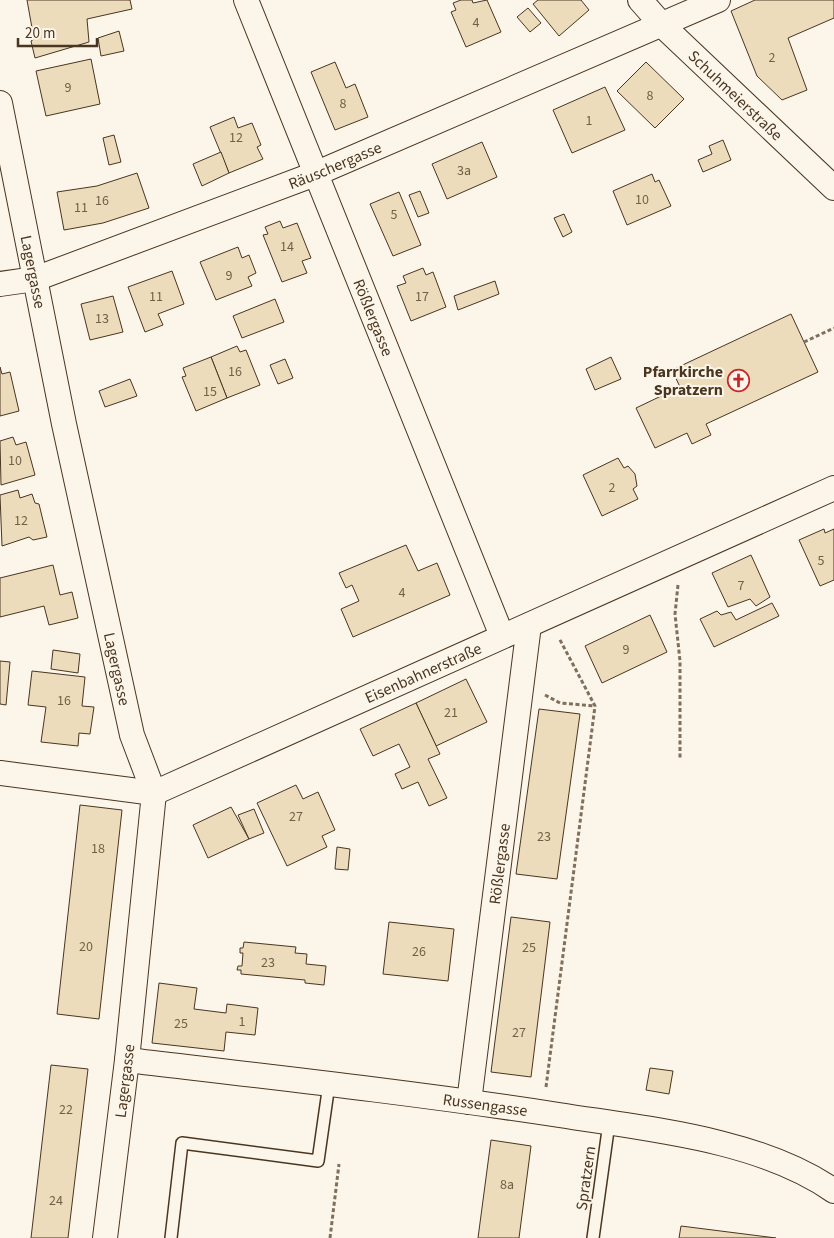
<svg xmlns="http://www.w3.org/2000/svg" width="834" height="1238" font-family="'Source Sans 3',sans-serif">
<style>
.building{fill:#ecdcbc;stroke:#4a3520}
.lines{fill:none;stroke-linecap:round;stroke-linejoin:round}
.service-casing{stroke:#4a3520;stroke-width:14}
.minor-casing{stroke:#4a3520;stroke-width:26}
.path{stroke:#7f6f5c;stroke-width:3;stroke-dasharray:4 2.5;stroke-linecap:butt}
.service{stroke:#fbf6e9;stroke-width:11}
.minor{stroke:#fbf6e9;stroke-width:24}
.labels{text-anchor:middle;stroke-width:4;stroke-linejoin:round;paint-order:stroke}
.number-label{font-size:14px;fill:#725f47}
.street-label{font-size:16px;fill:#4a3520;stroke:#fbf6e9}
.poi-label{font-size:16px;font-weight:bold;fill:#4a3520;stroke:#fbf6e9;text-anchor:end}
</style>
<rect width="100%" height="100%" fill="#fbf6e9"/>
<!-- building -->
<g class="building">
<path d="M27,0H130L132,9L87,19L89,42L35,58L31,41L34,39Z"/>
<path d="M461,0H472L473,3L487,0L501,32L466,47L451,12L456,10L453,3Z"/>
<path d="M538,0H581L589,10L559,36L533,4Z"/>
<path d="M755,0H834V18L788,38L807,90L782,100L757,76L731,11Z"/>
<path d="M528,8L541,23L530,32L517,17Z"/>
<path d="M119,31L124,51L101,56L98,38Z"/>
<path d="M91,59L100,104L46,116L36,71Z"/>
<path d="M335,62L346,88L355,84L368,117L335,130L311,72Z"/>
<path d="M646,62L684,99L655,128L617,91Z"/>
<path d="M605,87L625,130L572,153L553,110Z"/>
<path d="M234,117L238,128L252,123L261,145L257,147L263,159L229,173L210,127Z"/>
<path d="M114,135L121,162L109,165L103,138Z"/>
<path d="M723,140L731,160L703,172L698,160L712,154L709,146Z"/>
<path d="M482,142L497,177L447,199L432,164Z"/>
<path d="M221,152L229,173L202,186L193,164Z"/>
<path d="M137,173L149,208L103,223L64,230L57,192L97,186Z"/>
<path d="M652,174L655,182L659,180L671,206L627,225L613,191Z"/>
<path d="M420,191L429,213L418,217L409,195Z"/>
<path d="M399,192L421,245L393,256L370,204Z"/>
<path d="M564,214L572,232L563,237L554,218Z"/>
<path d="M280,221L283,228L297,223L311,258L302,261L307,273L282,282L263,235L268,234L265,227Z"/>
<path d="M238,247L242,258L249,255L256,273L248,277L252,286L216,300L200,262Z"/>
<path d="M423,268L426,275L433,272L446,307L411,321L397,286L406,283L403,276Z"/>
<path d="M172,271L184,304L158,314L163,325L145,332L128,287Z"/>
<path d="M495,281L499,294L458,310L454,296Z"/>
<path d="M113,296L123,332L90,340L81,304Z"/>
<path d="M275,299L284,322L242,338L233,316Z"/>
<path d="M791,314L818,372L706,424L711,435L692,444L687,433L655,448L636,408L680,387L672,370Z"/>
<path d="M237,346L240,352L246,350L260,385L227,398L211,357Z"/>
<path d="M211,357L227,398L196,411L182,377L186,376L183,368Z"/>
<path d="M611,357L621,379L595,390L586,369Z"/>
<path d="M285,359L293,378L278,384L270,365Z"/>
<path d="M0,367L2,374L10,372L19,411L0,416Z"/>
<path d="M130,379L137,396L105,407L99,391Z"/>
<path d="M13,437L16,445L26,442L35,475L1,485L0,441Z"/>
<path d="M618,458L624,468L628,466L635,474L637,486L633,489L638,499L602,516L583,475Z"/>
<path d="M18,490L20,498L32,494L35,503L39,504L47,537L33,540L29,537L2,546L0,495Z"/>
<path d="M824,529L825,533L834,529V580L820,586L799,540Z"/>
<path d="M406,545L418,571L437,563L450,595L353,637L341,609L359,601L352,585L346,588L339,573Z"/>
<path d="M751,555L770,597L756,606L750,599L728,607L712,573Z"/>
<path d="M53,565L60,595L72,592L78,618L49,625L44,606L0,617V578Z"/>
<path d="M772,603L779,616L714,647L700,619L717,611L721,615L731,612L736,620Z"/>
<path d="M650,615L667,652L602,683L585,646Z"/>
<path d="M53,650L80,654L78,673L51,669Z"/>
<path d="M0,661L10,662L6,705L0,704Z"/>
<path d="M32,671L85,677L82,706L94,707L90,734L79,733L78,746L41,742L46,707L28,705Z"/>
<path d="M466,679L487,722L436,746L416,703Z"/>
<path d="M416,703L440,754L428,759L447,798L429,806L418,782L402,789L395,774L410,767L399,744L373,756L360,729Z"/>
<path d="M539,709L580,714L557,879L516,874Z"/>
<path d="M296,785L303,799L318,792L335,830L322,836L327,847L287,866L257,803Z"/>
<path d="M80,805L122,810L99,1019L57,1014Z"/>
<path d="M231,807L249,839L208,858L193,825Z"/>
<path d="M254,809L264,833L249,839L238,815Z"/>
<path d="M337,847L350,849L348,870L335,869Z"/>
<path d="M511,917L550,922L531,1077L491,1072Z"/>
<path d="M389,922L454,929L448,981L383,974Z"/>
<path d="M244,942L296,947L295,953L307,954L306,964L326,966L324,985L305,983V980L241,974V970H237L238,966H242L243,953H240V948H243Z"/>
<path d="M159,983L197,988L194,1009L226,1013L227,1004L258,1008L255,1035L226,1032L224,1051L152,1043Z"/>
<path d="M51,1065L88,1069L68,1238H31Z"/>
<path d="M650,1068L673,1071L669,1094L646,1090Z"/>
<path d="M491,1140L531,1146L519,1238H478Z"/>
<path d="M681,1226L776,1238H679Z"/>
</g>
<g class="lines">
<defs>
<g id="service">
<path d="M171,1238L182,1143L318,1161L329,1084"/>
<path d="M593,1238L609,1123"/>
</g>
<g id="minor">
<path id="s1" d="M246,0L502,636"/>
<path id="s2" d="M640,0L662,25L834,188"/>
<path id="s3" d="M0,103L64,424L132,735L154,793L127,1060L105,1238"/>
<path id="s4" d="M0,284L35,279L315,174L718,0"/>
<path id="s5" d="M0,773L154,793L834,488"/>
<path id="s6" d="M127,1060C271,1077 415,1093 559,1115C647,1129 760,1139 834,1191"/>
<path id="s7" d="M469,1102L529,625"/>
</g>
</defs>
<!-- service casing -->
<use href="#service" class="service-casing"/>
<!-- minor casing -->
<use href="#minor" class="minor-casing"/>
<!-- path -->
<g class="path">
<path d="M804,342L834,328"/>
<path d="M678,585L675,614L680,661V759"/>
<path d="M545,695L560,703L595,706"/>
<path d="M546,1087L595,706L559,638"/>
<path d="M330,1238L339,1164"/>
</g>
<!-- service -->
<use href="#service" class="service"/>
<!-- minor -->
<use href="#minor" class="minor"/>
</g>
<!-- icons -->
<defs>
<symbol id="church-ring" viewBox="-11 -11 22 22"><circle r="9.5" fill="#fbf6e9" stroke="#c62828" stroke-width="1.5"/><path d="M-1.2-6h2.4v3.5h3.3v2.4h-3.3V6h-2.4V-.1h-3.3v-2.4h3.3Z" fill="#c62828"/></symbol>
</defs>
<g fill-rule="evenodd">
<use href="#church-ring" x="726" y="368" width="25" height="25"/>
</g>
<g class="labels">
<!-- number labels -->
<g class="number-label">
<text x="476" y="27">4</text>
<text x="772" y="62">2</text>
<text x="68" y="92">9</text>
<text x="650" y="100">8</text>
<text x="343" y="108">8</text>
<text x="589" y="125">1</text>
<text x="236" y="142">12</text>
<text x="464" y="175">3a</text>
<text x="642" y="204">10</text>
<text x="102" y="205">16</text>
<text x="81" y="212">11</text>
<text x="394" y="219">5</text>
<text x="287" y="251">14</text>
<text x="229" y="280">9</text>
<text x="156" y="301">11</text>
<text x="422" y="301">17</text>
<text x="102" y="323">13</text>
<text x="235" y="376">16</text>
<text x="210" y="396">15</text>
<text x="15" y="465">10</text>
<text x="612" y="492">2</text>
<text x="21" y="525">12</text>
<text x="821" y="565">5</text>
<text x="741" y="590">7</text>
<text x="402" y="597">4</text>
<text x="626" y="654">9</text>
<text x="64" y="705">16</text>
<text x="451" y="717">21</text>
<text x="296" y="821">27</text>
<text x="544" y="841">23</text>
<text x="98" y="853">18</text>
<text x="86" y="951">20</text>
<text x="529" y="952">25</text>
<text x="419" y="956">26</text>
<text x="268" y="967">23</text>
<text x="242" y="1026">1</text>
<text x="181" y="1028">25</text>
<text x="519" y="1037">27</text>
<text x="66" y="1114">22</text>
<text x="507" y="1189">8a</text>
<text x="56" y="1205">24</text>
</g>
<!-- street labels -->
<g class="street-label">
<text dy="6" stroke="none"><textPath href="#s2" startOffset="135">Schuhmeierstraße</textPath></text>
<text dy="6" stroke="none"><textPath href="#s4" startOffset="356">Räuschergasse</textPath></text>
<text dy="6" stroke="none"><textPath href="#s3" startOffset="172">Lagergasse</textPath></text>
<text dy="6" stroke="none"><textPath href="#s1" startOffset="342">Rößlergasse</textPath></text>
<text dy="6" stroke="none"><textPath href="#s3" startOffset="578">Lagergasse</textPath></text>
<text dy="6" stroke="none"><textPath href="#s5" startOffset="450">Eisenbahnerstraße</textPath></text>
<text dy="6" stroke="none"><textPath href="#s7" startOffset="240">Rößlergasse</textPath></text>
<text transform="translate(124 1081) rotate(-83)" y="6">Lagergasse</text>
<text dy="6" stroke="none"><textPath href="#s6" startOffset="361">Russengasse</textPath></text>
<text transform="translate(585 1178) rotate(-82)" y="6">Spratzern</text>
</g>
<!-- poi labels -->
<g class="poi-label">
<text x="723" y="377">Pfarrkirche<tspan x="723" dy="18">Spratzern</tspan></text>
</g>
</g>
<!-- scale -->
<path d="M18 38v8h79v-8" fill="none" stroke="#4a3520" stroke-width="2.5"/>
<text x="25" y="38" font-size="15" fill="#4a3520" stroke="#fbf6e9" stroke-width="4" paint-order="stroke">20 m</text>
</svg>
